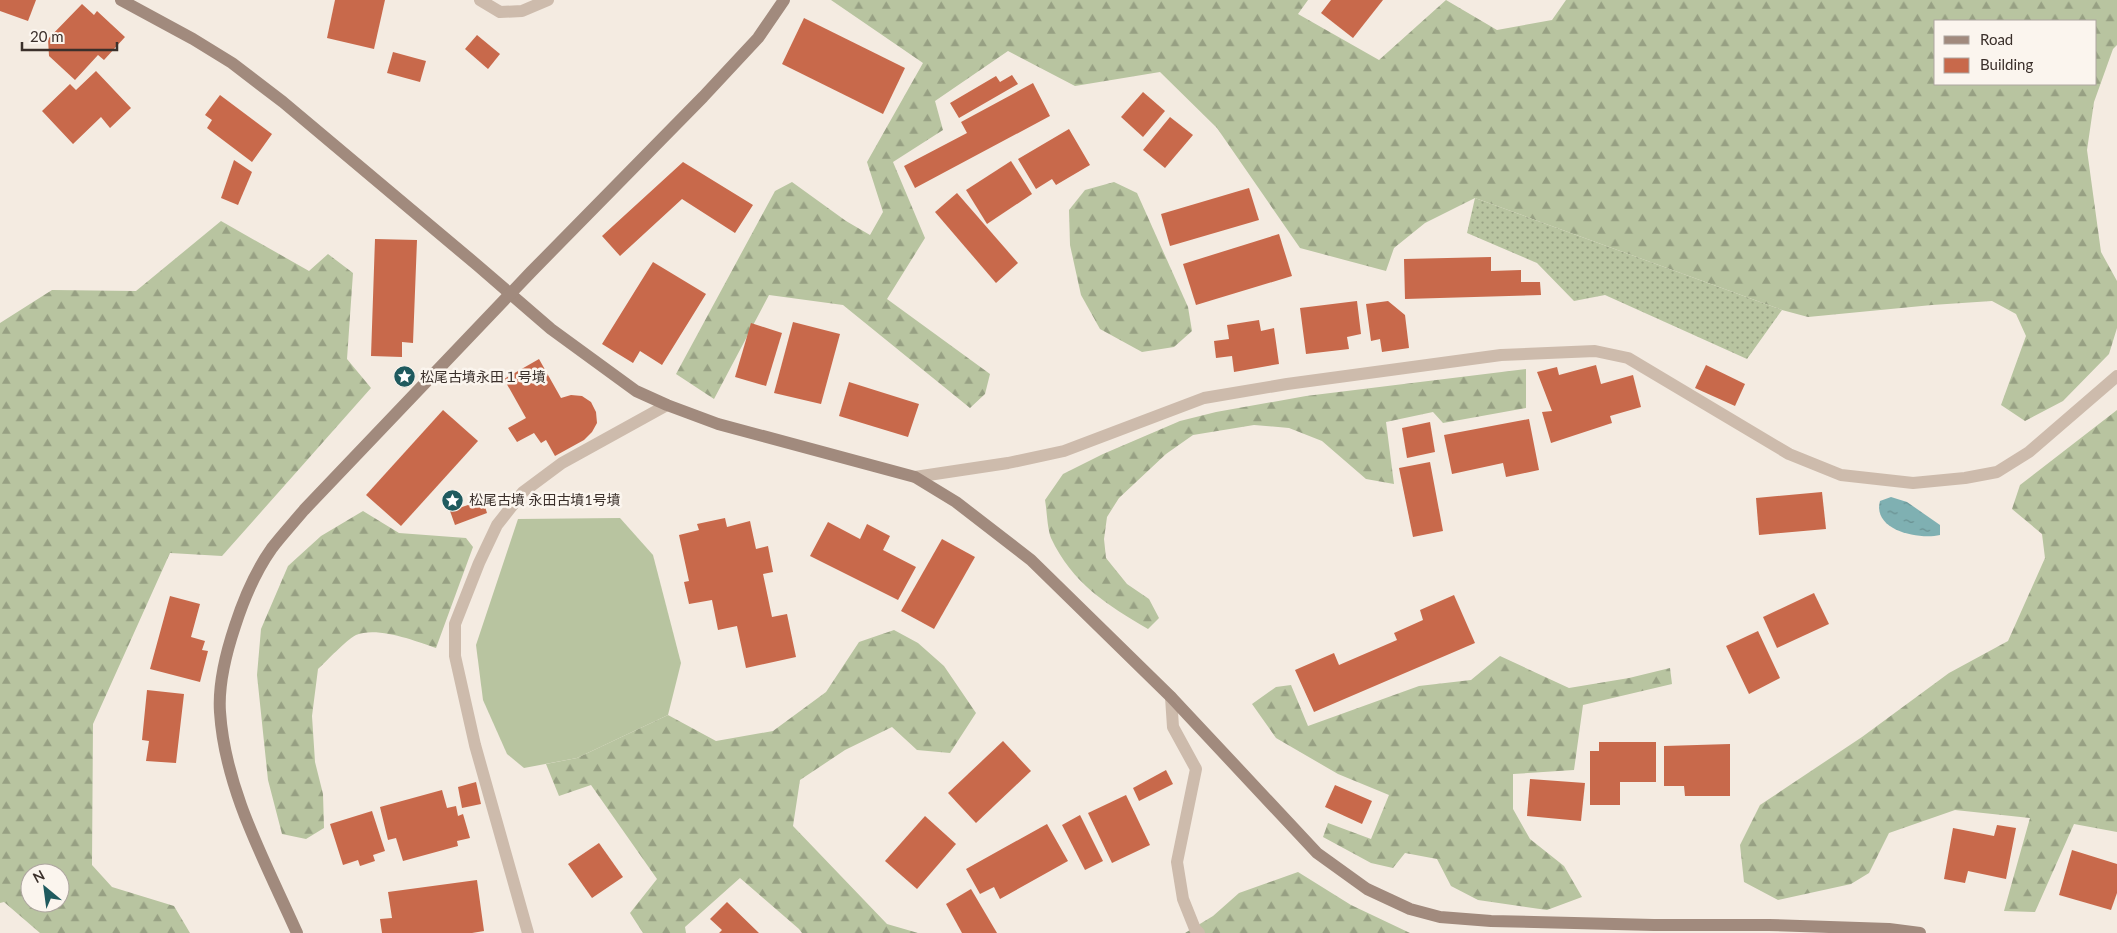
<svg xmlns="http://www.w3.org/2000/svg" width="2117" height="933" font-family="Lato,'Noto Sans JP',sans-serif">
<style>
.grass{fill:#b8c4a0}
.forest{fill:url(#forest-firs);fill-rule:evenodd}
.garden{fill:url(#garden-dots)}
.water{fill:url(#water-ripples)}
.building{fill:#c8694b}
.lines{fill:none;stroke-linecap:round;stroke-linejoin:round}
.street{stroke:#cdbbac;stroke-width:12}
.secondary{stroke:#a18a7d;stroke-width:12}
.labels{text-anchor:middle;stroke-width:5;stroke-linejoin:round;paint-order:stroke}
.poi-label{font-size:14px;fill:#3b302b;stroke:#fbf5ee;text-anchor:start}
</style>
<defs>
<pattern id="forest-firs" width="22" height="20" patternUnits="userSpaceOnUse" patternTransform="scale(1.25)"><rect width="22" height="20" fill="#b8c4a0"/><path d="M5 1l3.5 6h-7zM16 11l3.5 6h-7z" fill="#97a083"/></pattern>
<pattern id="garden-dots" width="8" height="8" patternUnits="userSpaceOnUse" patternTransform="scale(1.25)"><rect width="8" height="8" fill="#b8c4a0"/><path d="M2 2h.1M6 6h.1" fill="none" stroke="#97a083" stroke-width="1.8" stroke-linecap="round"/></pattern>
<pattern id="water-ripples" width="26" height="14" patternUnits="userSpaceOnUse" patternTransform="scale(1.25)"><rect width="26" height="14" fill="#7fb0b2"/><path d="M2 4q2-2 4 0t4 0M15 11q2-2 4 0t4 0" fill="none" stroke="#699091"/></pattern>
</defs>
<rect width="100%" height="100%" fill="#f4ebe1"/>
<!-- grass -->
<path class="grass" d="M620,518L653,555L681,663L668,715L577,758L524,768L507,754L483,700L476,645L518,519Z"/>
<!-- forest -->
<g class="forest">
<path d="M831,0H1308L1298,14L1379,60L1446,0L1497,30L1552,20L1566,0H2117V45L2113,49L2094,102L2087,150L2101,252L2117,281V328L2109,354L2063,401L2025,421L2001,405L2026,336L2016,314L1992,301L1932,305L1808,317L1782,310L1475,198L1425,223L1394,248L1386,271L1300,248L1217,128L1160,72L1075,86L1008,51L935,101L943,130L893,162L925,238L887,299L990,374L985,394L970,408L843,305L769,295L714,399L676,374L775,191L792,182L846,221L870,235L883,212L867,162L923,63ZM1936,21H2096V84H1936Z"/>
<path d="M1114,182L1137,193L1188,307L1192,331L1174,347L1142,352L1100,329L1081,295L1070,245L1069,210L1085,190Z"/>
<path d="M221,221L309,271L328,254L353,273L347,359L371,388L222,556L170,553L93,724L92,865L112,887L174,906L190,933H40L4,902L0,903V323L52,290L136,291ZM30,873H60V903H30Z"/>
<path d="M1526,369V408L1443,423L1433,412L1386,422L1394,484L1366,479L1322,441L1289,428L1254,425L1193,435L1166,454L1119,498L1107,517L1104,539L1106,558L1127,584L1149,599L1159,618L1148,629C1107,605 1072,583 1051,538C1047,527 1047,511 1045,500L1063,474L1103,454L1180,421L1216,412L1306,396Z"/>
<path d="M2117,410V832L2074,824L2035,912L2004,911L2030,818L1955,810L1889,833L1869,873L1851,884L1778,900L1744,882L1740,845L1760,805L1862,737L1949,673L2008,641L2045,558L2042,534L2012,509L2020,485Z"/>
<path d="M363,511L399,533L466,538L473,547L436,648C416,641 377,626 356,635C345,641 328,660 318,669L312,716L315,762L323,794L324,828L306,839L282,834L268,780L257,675L261,629L288,566L321,536Z"/>
<path d="M894,630L918,643L944,666L976,713L950,753L917,750L892,727L845,750L800,780L793,826L887,924L918,933H802L799,929L740,878L685,927L686,933H643L630,913L657,879L591,785L559,796L546,764L577,758L668,715L716,741L773,731L826,692L859,642Z"/>
<path d="M1500,656L1569,688L1629,678L1670,668L1672,684L1583,705L1574,770L1513,774V809L1530,839L1564,866L1582,897L1547,910L1478,900L1451,886L1437,859L1405,853L1393,868L1371,863L1323,837L1328,823L1371,839L1389,795L1338,774L1276,738L1252,704L1276,687L1291,685L1308,726L1419,686L1471,680Z"/>
<path d="M1298,872L1351,905L1410,933H1185L1213,916L1239,893Z"/>
</g>
<!-- garden -->
<path class="garden" d="M1475,198L1782,310L1747,359L1605,295L1574,301L1537,263L1467,233Z"/>
<!-- water -->
<path class="water" d="M1891,497L1907,502L1940,525V535C1918,540 1872,530 1880,501Z"/>
<!-- building -->
<g class="building">
<path d="M0,0H36L28,21L0,11Z"/>
<path d="M335,0H385L374,49L327,38Z"/>
<path d="M1331,0H1383L1353,38L1321,13Z"/>
<path d="M82,4L94,15L97,11L125,37L104,60L98,55L75,80L49,56L48,39Z"/>
<path d="M804,18L905,68L883,114L782,64Z"/>
<path d="M477,35L500,54L488,69L465,49Z"/>
<path d="M393,52L426,61L420,82L387,73Z"/>
<path d="M96,71L131,108L110,128L101,117L73,144L42,111L70,84L76,90Z"/>
<path d="M1012,75L1018,84L959,118L950,103L996,76L1000,82Z"/>
<path d="M1033,83L1050,116L915,188L904,166L967,133L961,122Z"/>
<path d="M1143,92L1165,111L1143,137L1121,117Z"/>
<path d="M220,95L272,134L252,162L207,128L212,120L205,115Z"/>
<path d="M1170,117L1193,135L1165,168L1143,150Z"/>
<path d="M1069,129L1090,165L1056,185L1052,179L1036,189L1018,159Z"/>
<path d="M234,160L252,172L238,205L221,198Z"/>
<path d="M1011,161L1032,194L987,224L966,190Z"/>
<path d="M683,162L753,205L735,233L682,199L620,256L602,236Z"/>
<path d="M1249,188L1259,220L1170,246L1161,214Z"/>
<path d="M957,193L1018,263L996,283L935,212Z"/>
<path d="M1279,234L1292,276L1196,305L1183,264Z"/>
<path d="M375,239L417,240L413,343L402,342V357L371,356Z"/>
<path d="M1491,257V271L1521,270V282H1540L1541,295L1405,299L1404,259Z"/>
<path d="M653,262L706,294L662,365L640,351L633,363L602,344Z"/>
<path d="M1357,301L1361,334L1347,337L1349,349L1306,354L1300,308Z"/>
<path d="M1388,301L1405,315L1409,348L1382,352L1380,339L1371,341L1366,304Z"/>
<path d="M1259,320L1261,331L1274,328L1279,364L1234,372L1232,356L1216,358L1214,341L1229,339L1227,325Z"/>
<path d="M793,322L840,334L821,404L774,393Z"/>
<path d="M751,323L782,333L766,386L735,377Z"/>
<path d="M539,359L561,398L571,395L582,396L591,402L596,412L597,423L592,432L584,440L555,456L546,440L541,443L534,433L517,442L508,428L526,418L504,379Z"/>
<path d="M1596,365L1601,384L1633,375L1641,407L1610,416L1612,423L1551,443L1542,412L1552,411L1537,372L1557,367L1559,375Z"/>
<path d="M1706,365L1745,384L1735,406L1695,388Z"/>
<path d="M849,382L919,404L908,437L839,416Z"/>
<path d="M443,410L478,441L401,526L366,495Z"/>
<path d="M1529,419L1539,470L1506,477L1503,463L1452,474L1444,435Z"/>
<path d="M1430,422L1435,452L1407,458L1402,428Z"/>
<path d="M1430,462L1443,531L1413,537L1399,468Z"/>
<path d="M1822,492L1826,529L1759,535L1756,498Z"/>
<path d="M483,500L487,513L455,525L450,511Z"/>
<path d="M725,518L727,527L750,521L756,549L768,546L773,572L763,574L772,617L787,614L796,657L746,668L737,626L718,630L712,600L689,604L684,582L689,581L679,535L699,530L697,524Z"/>
<path d="M828,522L860,539L867,524L890,536L883,550L916,567L898,600L810,556Z"/>
<path d="M942,539L975,557L934,629L901,611Z"/>
<path d="M1814,593L1829,624L1777,648L1763,617Z"/>
<path d="M1454,595L1475,643L1314,712L1295,670L1334,653L1339,665L1397,640L1394,633L1423,620L1420,610Z"/>
<path d="M170,596L200,604L191,637L205,641L202,650L208,651L200,682L150,669Z"/>
<path d="M1758,631L1780,678L1749,694L1726,646Z"/>
<path d="M147,690L184,694L176,763L146,761L149,741L142,740Z"/>
<path d="M1003,741L1031,771L976,823L948,793Z"/>
<path d="M1599,742H1656V782H1620V805H1590V751H1599Z"/>
<path d="M1730,744V796H1685L1684,786H1664V746Z"/>
<path d="M1166,770L1173,784L1139,801L1133,788Z"/>
<path d="M1530,779L1585,783L1581,821L1527,816Z"/>
<path d="M476,782L481,804L462,808L458,787Z"/>
<path d="M1335,785L1372,801L1362,824L1325,807Z"/>
<path d="M442,790L447,808L456,806L458,816L463,814L470,838L457,841L458,846L403,861L396,838L388,840L380,807Z"/>
<path d="M1126,795L1150,845L1112,863L1088,813Z"/>
<path d="M372,811L385,851L373,855L375,861L360,866L358,860L343,865L330,824Z"/>
<path d="M1080,815L1103,861L1085,870L1062,825Z"/>
<path d="M925,816L956,844L917,889L885,861Z"/>
<path d="M1047,824L1068,861L1000,899L994,887L980,894L966,869Z"/>
<path d="M1997,825L2016,828L2006,879L1968,871L1965,883L1944,879L1953,828L1994,836Z"/>
<path d="M599,843L623,877L592,898L568,864Z"/>
<path d="M2072,850L2117,864V893L2111,910L2059,895Z"/>
<path d="M477,880L484,931L472,933H382L380,919L392,918L388,892Z"/>
<path d="M971,889L997,933H962L946,904Z"/>
<path d="M727,902L759,933H719L722,930L710,919Z"/>
</g>
<g class="lines">
<!-- street -->
<g class="street">
<path d="M480,0L500,12L522,11L548,0"/>
<path d="M915,477L1008,463L1064,451L1204,398L1287,384L1501,355L1595,351L1628,358L1789,454L1841,475L1913,483L1965,478L1997,472L2029,452L2117,376"/>
<path d="M1171,697L1173,727L1196,769L1177,862L1183,899L1195,929L1199,933"/>
<path d="M528,933L475,745L455,656V624L479,563L497,525L523,492L562,463L667,405"/>
</g>
<!-- secondary -->
<g class="secondary">
<path d="M121,0L193,39L232,63L283,102L477,265L551,329L636,391L667,405L718,424L915,477L956,502L1031,560L1171,697L1317,853L1367,889L1410,909L1440,917L1491,921L1654,925H1769L1889,929L1920,933"/>
<path d="M297,933C266,863 225,790 220,712C218,683 226,653 235,626C244,598 255,572 272,548C282,535 294,522 304,510L531,272L703,97L758,38L784,0"/>
</g>
</g>
<!-- icons -->
<defs>
<symbol id="sight-disc" viewBox="-11 -11 22 22"><circle r="9.5" fill="#1f5a5e" stroke="#fbf5ee"/><path d="M0-6L1.8-2.2L6-1.7L2.9 1.2L3.7 5.4L0 3.3L-3.7 5.4L-2.9 1.2L-6-1.7L-1.8-2.2Z" fill="#fff"/></symbol>
</defs>
<g fill-rule="evenodd">
<use href="#sight-disc" x="392" y="364" width="25" height="25"/>
<use href="#sight-disc" x="440" y="488" width="25" height="25"/>
</g>
<g class="labels">
<!-- poi labels -->
<g class="poi-label">
<text x="420" y="382">松尾古墳永田１号墳</text>
<text x="469" y="505">松尾古墳 永田古墳1号墳</text>
</g>
</g>
<!-- legend -->
<rect x="1934" y="20" width="162" height="65" fill="#fbf5ee" stroke="#aea6a0"/>
<rect x="1944" y="36" width="25" height="8" fill="#a18a7d" stroke="#aea6a0"/>
<text x="1980" y="45" font-size="15" fill="#3b302b">Road</text>
<rect x="1944" y="58" width="25" height="15" fill="#c8694b" stroke="#aea6a0"/>
<text x="1980" y="70" font-size="15" fill="#3b302b">Building</text>
<!-- north arrow -->
<g transform="translate(45 888) rotate(331)"><circle r="24" fill="#fbf5ee" stroke="#aea6a0"/>
<path d="M0-4L9 19L0 12L-9 19Z" fill="#1f5a5e"/>
<text y="-8" font-size="14" font-weight="bold" text-anchor="middle" fill="#3b302b">N</text>
</g>
<!-- scale -->
<path d="M22 42v8h95v-8" fill="none" stroke="#3b302b" stroke-width="2.5"/>
<text x="30" y="42" font-size="15" fill="#3b302b" stroke="#fbf5ee" stroke-width="4" paint-order="stroke">20 m</text>
</svg>
